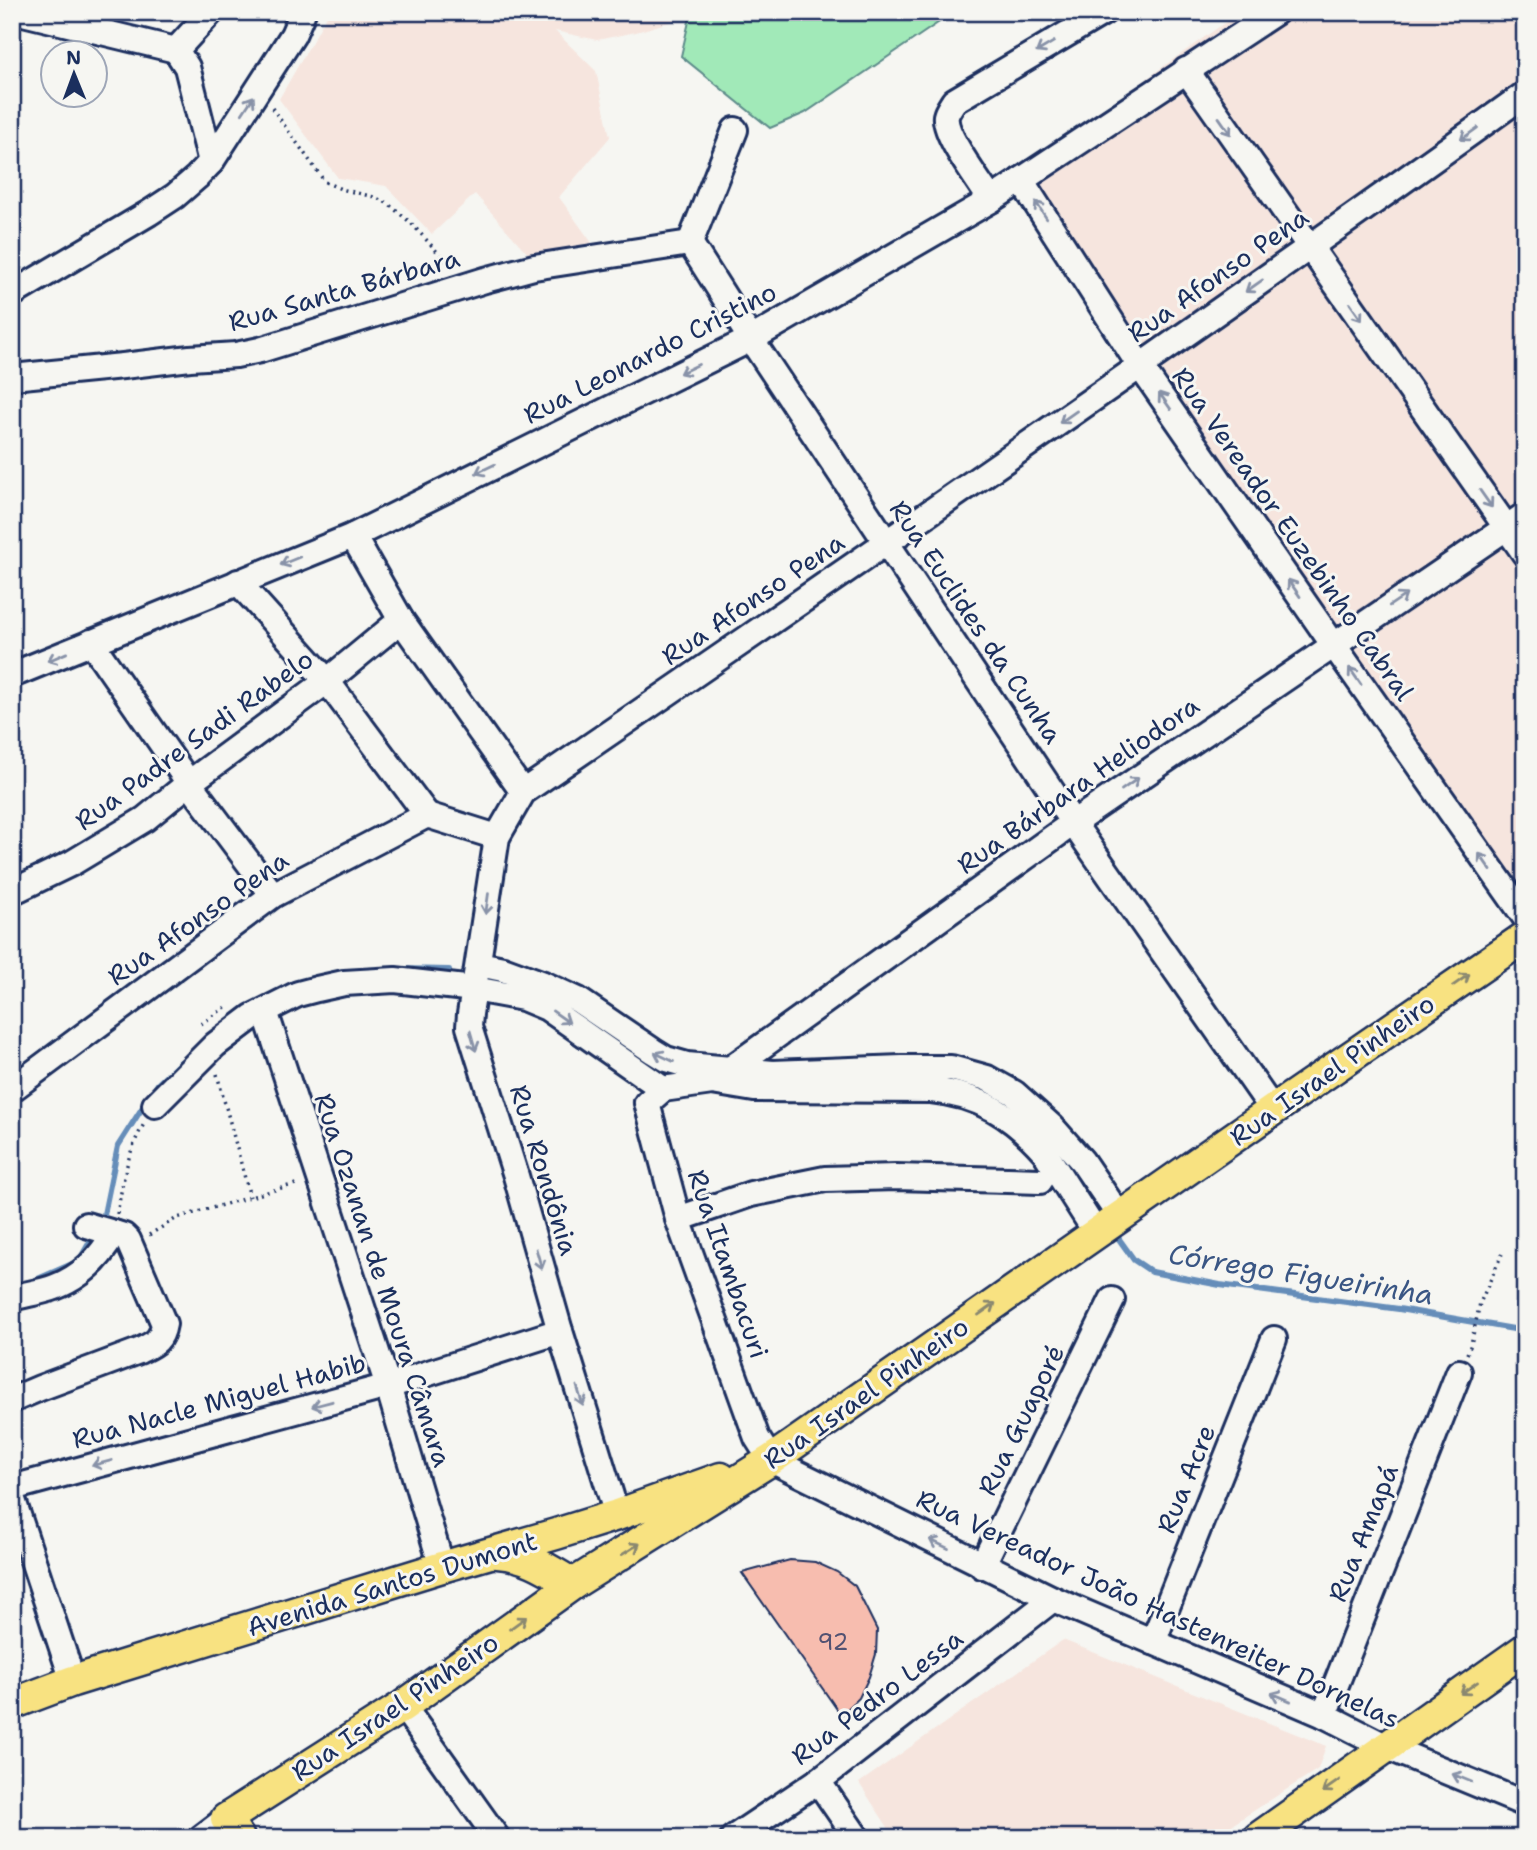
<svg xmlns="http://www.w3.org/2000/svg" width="1537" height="1850" font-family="'Shantell Sans',sans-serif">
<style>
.built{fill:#f6e5de}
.green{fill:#a1e9b8;stroke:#5e8c8b;stroke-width:2}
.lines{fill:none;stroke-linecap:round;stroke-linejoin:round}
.stream{stroke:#658db9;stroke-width:6}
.building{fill:#f7bdaf;stroke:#1b2f5e;stroke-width:2}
.minor-casing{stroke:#1b2f5e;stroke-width:30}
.major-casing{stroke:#1b2f5e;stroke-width:35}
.path{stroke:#1b2f5e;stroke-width:3.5;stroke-dasharray:2 5;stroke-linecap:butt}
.minor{stroke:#f6f6f2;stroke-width:24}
.major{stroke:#f8e281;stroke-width:30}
.oneway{stroke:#8892a8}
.oneway2{stroke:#8a8870}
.labels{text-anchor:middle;stroke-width:6;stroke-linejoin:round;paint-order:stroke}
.number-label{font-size:23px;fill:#525272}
.street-label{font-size:26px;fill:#1b2f5e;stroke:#f6f6f2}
.water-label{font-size:28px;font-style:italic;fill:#3a5684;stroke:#f6f6f2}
</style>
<rect width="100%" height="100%" fill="#f6f6f2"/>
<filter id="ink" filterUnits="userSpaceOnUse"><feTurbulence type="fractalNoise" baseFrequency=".0143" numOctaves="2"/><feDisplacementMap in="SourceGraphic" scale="14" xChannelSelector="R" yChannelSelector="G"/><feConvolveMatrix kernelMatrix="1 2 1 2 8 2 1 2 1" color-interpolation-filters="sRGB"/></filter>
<g filter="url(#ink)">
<!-- built -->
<g class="built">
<path d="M329,12H685L690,16L636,32L597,40L555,31L596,71L610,137L559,197L592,243L528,254L475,194L432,234L386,186L338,178L279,99Z"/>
<path d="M1240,12H1525V901L1015,177L1168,63Z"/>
<path d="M1063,1640L1326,1746L1318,1769L1212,1838H895L859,1783Z"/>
</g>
<!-- green -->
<path class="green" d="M685,12H954L805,113L770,128L681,56L690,17Z"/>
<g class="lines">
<!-- stream -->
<g class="stream">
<path d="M399,969L449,970"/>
<path d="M152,1093L158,1084L181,1062"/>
<path d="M1067,1167L1104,1218"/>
<path d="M100,1224L103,1219L118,1146L146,1102"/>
<path d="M1114,1232L1134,1260L1152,1272L1220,1285L1399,1309L1525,1331"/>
<path d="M31,1282L79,1261L95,1233"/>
</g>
</g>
<!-- building -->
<path class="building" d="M790,1560L815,1562L837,1572L855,1586L877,1630L876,1654L869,1677L859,1698L841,1715L742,1573Z"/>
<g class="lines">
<defs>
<g id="minor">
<path d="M19,12L176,50"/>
<path d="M1186,70L1525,554"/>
<path d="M211,162L187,67L176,50L211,12"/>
<path d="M1021,180L1140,366L1333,644L1525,917"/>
<path d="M991,200C980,183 943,134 946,116C947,111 951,106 954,101L1104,12"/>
<path d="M690,243L751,339L1073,823L1273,1110"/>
<path d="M690,243L735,130"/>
<path d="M12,294L149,213L175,196L197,177L211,162L293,35L303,12"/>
<path d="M12,377L123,366L190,358L236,355L260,350L485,280L534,267L690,243"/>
<path d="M353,536L401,620L523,792"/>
<path d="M238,582L327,681L427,815"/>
<path d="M91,642L189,783L273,895"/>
<path d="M12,675L353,536L751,339L991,200L1276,12"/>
<path d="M12,892L72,863L145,819L189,783L327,681L401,620"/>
<path d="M479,964L503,969L541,983L578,1000L653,1051L666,1059L687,1065L773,1073L902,1068H951L987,1078L1014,1093L1052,1127L1082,1161L1112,1205"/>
<path d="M265,1011L388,1386L442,1567"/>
<path d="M712,1082L754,1089L931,1090C979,1095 1012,1115 1044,1151L1088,1220"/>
<path d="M12,1089L273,895L427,815L497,837"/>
<path d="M663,1089L647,1103L678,1219L757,1438L771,1460L1053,1599L1324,1715L1387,1747L1525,1804"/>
<path d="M663,1089L712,1082L1073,823L1525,515"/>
<path d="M155,1105L215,1045L252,1017L298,994L317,989L344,983L395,980L474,989L523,998L547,1008L663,1089"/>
<path d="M678,1219L751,1194L825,1179L896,1177L1040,1181"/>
<path d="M12,1298C26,1294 42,1292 55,1287C81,1277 101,1257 114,1233"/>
<path d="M12,1400L40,1388L139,1351C153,1344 161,1342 164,1324L128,1240L124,1236L86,1225"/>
<path d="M12,1488L388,1386L560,1331"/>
<path d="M12,1497L73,1681"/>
<path d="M617,1515L560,1331L516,1176L469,1027L470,1014L497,837L523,792C860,562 1194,331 1525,94"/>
<path d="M982,1566L1112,1300"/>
<path d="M1153,1642L1274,1339"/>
<path d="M403,1706L497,1838"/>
<path d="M1324,1715L1459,1372"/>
<path d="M818,1781L857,1838"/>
<path d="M201,1838L226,1819"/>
<path d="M733,1838L818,1781L1053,1599"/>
</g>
<g id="major">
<path d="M497,1553C526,1554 548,1569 573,1584"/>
<path d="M12,1704L73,1681L442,1567L556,1534L617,1515L721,1478"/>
<path d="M239,1838L226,1819L403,1706L573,1584L771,1460L1273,1110L1525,937"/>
<path d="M1258,1838L1525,1649"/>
</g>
</defs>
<!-- minor casing -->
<use href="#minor" class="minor-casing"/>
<!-- major casing -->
<use href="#major" class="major-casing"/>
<!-- path -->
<g class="path">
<path d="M272,108L325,182L341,189L374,197L387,203L411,223L453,269"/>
<path d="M201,1024L227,1006"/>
<path d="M217,1074L250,1197"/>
<path d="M117,1214C123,1182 127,1152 144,1124"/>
<path d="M149,1235L177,1218L299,1183"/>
<path d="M1467,1354L1471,1344L1480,1303L1502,1254"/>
</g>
<!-- minor -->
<use href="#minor" class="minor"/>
<!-- major -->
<use href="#major" class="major"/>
</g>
<!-- one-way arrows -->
<defs><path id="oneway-shaft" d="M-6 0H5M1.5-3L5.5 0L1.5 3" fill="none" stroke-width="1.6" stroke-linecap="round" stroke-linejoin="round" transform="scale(1.75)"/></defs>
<g class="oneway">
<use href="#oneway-shaft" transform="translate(1045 47) rotate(149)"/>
<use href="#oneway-shaft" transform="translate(248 105) rotate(-57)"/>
<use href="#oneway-shaft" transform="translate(1225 126) rotate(55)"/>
<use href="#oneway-shaft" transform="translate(1469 134) rotate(144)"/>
<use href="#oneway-shaft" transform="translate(1041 210) rotate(-123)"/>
<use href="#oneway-shaft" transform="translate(1254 286) rotate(145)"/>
<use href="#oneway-shaft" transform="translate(1356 312) rotate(55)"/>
<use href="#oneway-shaft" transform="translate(689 369) rotate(154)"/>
<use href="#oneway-shaft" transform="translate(1165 401) rotate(-125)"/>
<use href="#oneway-shaft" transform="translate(1068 417) rotate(145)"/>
<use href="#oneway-shaft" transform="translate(485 469) rotate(154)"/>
<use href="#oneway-shaft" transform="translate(1486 499) rotate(55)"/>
<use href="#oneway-shaft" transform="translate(290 561) rotate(158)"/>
<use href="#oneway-shaft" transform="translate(1294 588) rotate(-125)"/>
<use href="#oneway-shaft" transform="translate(1398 600) rotate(-34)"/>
<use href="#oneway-shaft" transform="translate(57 657) rotate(157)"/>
<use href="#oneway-shaft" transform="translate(1355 676) rotate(-125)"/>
<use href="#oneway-shaft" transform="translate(1130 784) rotate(-35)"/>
<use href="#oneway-shaft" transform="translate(1485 862) rotate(-125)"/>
<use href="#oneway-shaft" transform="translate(487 904) rotate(98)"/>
<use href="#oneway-shaft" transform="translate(561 1017) rotate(35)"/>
<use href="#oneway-shaft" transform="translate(473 1041) rotate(74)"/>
<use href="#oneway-shaft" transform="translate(664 1057) rotate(-155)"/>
<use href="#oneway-shaft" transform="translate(539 1259) rotate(74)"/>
<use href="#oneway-shaft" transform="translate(580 1396) rotate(73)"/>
<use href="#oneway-shaft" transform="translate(322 1404) rotate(165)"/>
<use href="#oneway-shaft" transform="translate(102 1463) rotate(165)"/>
<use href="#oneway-shaft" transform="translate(939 1544) rotate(-154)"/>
<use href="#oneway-shaft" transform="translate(1281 1697) rotate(-157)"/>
<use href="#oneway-shaft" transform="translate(1462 1778) rotate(-158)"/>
</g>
<g class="oneway2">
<use href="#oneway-shaft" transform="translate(1461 980) rotate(-35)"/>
<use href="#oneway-shaft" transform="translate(987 1309) rotate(-35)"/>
<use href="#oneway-shaft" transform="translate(631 1549) rotate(-32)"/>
<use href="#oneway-shaft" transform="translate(518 1623) rotate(-36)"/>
<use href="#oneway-shaft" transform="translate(1469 1688) rotate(145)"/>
<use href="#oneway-shaft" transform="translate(1331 1786) rotate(145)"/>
</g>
</g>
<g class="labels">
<!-- number labels -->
<g class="number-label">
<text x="833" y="1650">92</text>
</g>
<!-- street labels -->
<g class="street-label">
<text transform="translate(1218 275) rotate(-35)" y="9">Rua Afonso Pena</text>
<text transform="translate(344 290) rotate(-16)" y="9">Rua Santa Bárbara</text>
<text transform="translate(650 353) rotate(-27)" y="9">Rua Leonardo Cristino</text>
<text transform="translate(1293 534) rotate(55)" y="9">Rua Vereador Euzebinho Cabral</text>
<text transform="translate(753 599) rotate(-34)" y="9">Rua Afonso Pena</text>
<text transform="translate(976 622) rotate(56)" y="9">Rua Euclides da Cunha</text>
<text transform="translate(194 740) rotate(-36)" y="9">Rua Padre Sadi Rabelo</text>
<text transform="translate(1078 785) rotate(-35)" y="9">Rua Bárbara Heliodora</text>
<text transform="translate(198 918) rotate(-35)" y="9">Rua Afonso Pena</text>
<text transform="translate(1332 1070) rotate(-35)" y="9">Rua Israel Pinheiro</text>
<text transform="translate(544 1170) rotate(73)" y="9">Rua Rondônia</text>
<text transform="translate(728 1264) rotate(71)" y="9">Rua Itambacuri</text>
<text transform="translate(383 1280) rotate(72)" y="9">Rua Ozanan de Moura Câmara</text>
<text transform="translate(866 1393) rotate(-35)" y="9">Rua Israel Pinheiro</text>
<text transform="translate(219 1401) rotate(-15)" y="9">Rua Nacle Miguel Habib</text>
<text transform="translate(1021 1420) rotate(-64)" y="9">Rua Guaporé</text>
<text transform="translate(1186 1479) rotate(-68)" y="9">Rua Acre</text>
<text transform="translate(1363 1533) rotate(-68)" y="9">Rua Amapá</text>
<text transform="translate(392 1584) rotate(-17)" y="9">Avenida Santos Dumont</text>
<text transform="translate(1158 1609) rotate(25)" y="9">Rua Vereador João Hastenreiter Dornelas</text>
<text transform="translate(877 1697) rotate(-37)" y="9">Rua Pedro Lessa</text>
<text transform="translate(395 1707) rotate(-34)" y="9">Rua Israel Pinheiro</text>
</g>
<!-- water labels -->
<g class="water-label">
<text transform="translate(1301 1274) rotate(9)" y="10">Córrego Figueirinha</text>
</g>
</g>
<!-- margin -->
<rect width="1537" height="1850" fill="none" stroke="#f6f6f2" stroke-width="42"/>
<rect x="21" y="21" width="1495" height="1808" fill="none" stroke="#1b2f5e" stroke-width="2.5" filter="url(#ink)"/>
<!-- north arrow -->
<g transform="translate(74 74) rotate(359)"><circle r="33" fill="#f6f6f2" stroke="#9ea6b7" stroke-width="2"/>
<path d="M0-5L12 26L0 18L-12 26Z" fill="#1b2f5e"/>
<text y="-10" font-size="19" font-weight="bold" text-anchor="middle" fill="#1b2f5e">N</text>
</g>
</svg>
